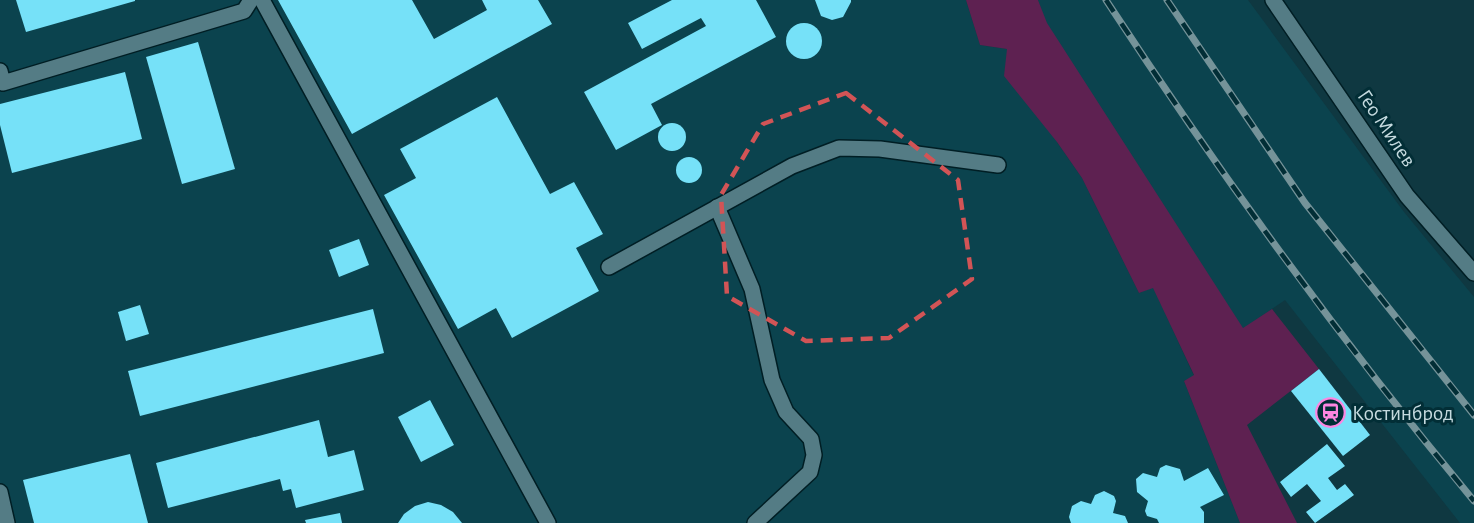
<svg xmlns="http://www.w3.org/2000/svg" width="1474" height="523" font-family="'Alegreya Sans',sans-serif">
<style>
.built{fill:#0b434e}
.green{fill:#5e2151}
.building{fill:#76e1f8}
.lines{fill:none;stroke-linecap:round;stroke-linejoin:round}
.minor-casing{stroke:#001e24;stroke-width:18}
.minor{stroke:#547c85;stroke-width:15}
.rail-casing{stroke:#759399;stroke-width:7}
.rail{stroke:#022e36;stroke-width:4.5;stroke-dasharray:14;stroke-linecap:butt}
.marked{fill:none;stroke:#d25456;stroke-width:4.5;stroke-dasharray:12 8;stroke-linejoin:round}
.labels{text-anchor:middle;stroke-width:6;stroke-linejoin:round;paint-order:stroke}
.street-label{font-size:21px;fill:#c5dadf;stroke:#022e36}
.poi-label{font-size:21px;fill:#c5dadf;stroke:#022e36;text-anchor:start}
</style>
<rect width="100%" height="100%" fill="#0f3841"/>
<!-- built -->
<g class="built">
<path d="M0,0H966L980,45L1007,49L1057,142L1082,178L1139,293L1153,287L1194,376L1184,381L1240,523H0Z"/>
<path d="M1038,0H1248L1404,212L1474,297V523H1460L1285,300L1243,329L1046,23Z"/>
</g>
<!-- green -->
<path class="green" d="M966,0H1038L1047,23L1243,328L1272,309L1319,369L1247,425L1297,523H1240L1184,381L1194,375L1153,288L1139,293L1082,178L1057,142L1004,76L1007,49L980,45Z"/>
<!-- building -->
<g class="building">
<path d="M16,0H135V1L26,32Z"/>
<path d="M278,0H412L434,39L487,10L482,0H538L552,24L352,134Z"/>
<path d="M672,0H756L776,37L651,104L662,125L616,150L584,92L706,26L701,18L642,49L628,23Z"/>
<path d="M815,0H851V2L843,17L832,20L821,16Z"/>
<circle cx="804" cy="41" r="18"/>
<path d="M198,42L235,169L182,184L146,57Z"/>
<path d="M125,72L142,139L12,173L0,125V104Z"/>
<path d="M497,97L550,194L574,182L603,234L576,248L599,291L512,338L496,308L458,329L384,195L416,178L400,149Z"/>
<circle cx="672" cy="137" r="14"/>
<circle cx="689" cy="170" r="13"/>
<path d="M359,239L369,265L339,277L329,250Z"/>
<path d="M140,305L149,334L126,341L118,312Z"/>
<path d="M373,309L384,353L140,416L128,371Z"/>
<path d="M1319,369L1370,435L1343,456L1291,391Z"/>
<path d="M430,400L454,445L421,462L398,417Z"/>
<path d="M319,420L328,457L354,450L364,490L296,508L291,489L283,491L280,479L168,508L156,463Z"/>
<path d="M1327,444L1345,466L1328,478L1337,490L1345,484L1354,495L1315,523L1306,512L1321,501L1307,484L1291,497L1280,482Z"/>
<path d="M130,454L148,523H34L23,480Z"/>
<path d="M1166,465L1180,469L1184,481L1208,468L1224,495L1200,507L1204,512V523H1159L1157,519L1147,516L1145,511L1148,501L1137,492L1136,479L1143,473L1157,477L1160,468Z"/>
<path d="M1104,491L1114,496L1116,501L1113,513L1125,516L1128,523H1071L1069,517L1072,506L1081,501L1091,504L1095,495Z"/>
<path d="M428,502L441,505L453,512L462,523H398L404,514L415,506Z"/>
<path d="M340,513L342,523H306L305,520Z"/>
</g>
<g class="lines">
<defs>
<g id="minor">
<path d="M262,0L548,523"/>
<path d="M1273,0L1407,196L1474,273"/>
<path d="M0,71L3,83L244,11L251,0"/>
<path d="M717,207L752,289L772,380L786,412L811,439L814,455L810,472L755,523"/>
<path d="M609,267L792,166L839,148L880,149L998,165"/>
<path d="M0,492L7,523"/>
</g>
</defs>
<!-- minor casing -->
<use href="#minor" class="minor-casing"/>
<!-- minor -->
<use href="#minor" class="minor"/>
<defs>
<g id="rail">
<path d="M1106,0C1220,174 1341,341 1474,501"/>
<path d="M1167,0L1305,203L1474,415"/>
</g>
</defs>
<!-- rail casing -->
<use href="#rail" class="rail-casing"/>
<!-- rail -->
<use href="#rail" class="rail"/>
</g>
<!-- marked area -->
<path class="marked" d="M846,93L958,180L972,279L889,338L806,341L727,296L721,195L763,124Z"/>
<!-- icons -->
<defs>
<symbol id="station-ring" viewBox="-11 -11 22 22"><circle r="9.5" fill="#022e36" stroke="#fd86e1" stroke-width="1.5"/><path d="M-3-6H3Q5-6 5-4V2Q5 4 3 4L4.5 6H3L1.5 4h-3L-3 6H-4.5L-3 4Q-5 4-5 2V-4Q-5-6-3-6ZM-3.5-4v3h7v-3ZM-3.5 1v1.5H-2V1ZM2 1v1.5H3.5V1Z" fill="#fd86e1"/></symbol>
</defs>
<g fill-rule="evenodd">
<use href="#station-ring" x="1314" y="396" width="33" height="33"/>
</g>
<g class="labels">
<!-- street labels -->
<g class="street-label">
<text transform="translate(1387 128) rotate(56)" y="7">Гео Милев</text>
</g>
<!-- poi labels -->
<g class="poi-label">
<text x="1352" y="420">Костинброд</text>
</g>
</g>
</svg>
